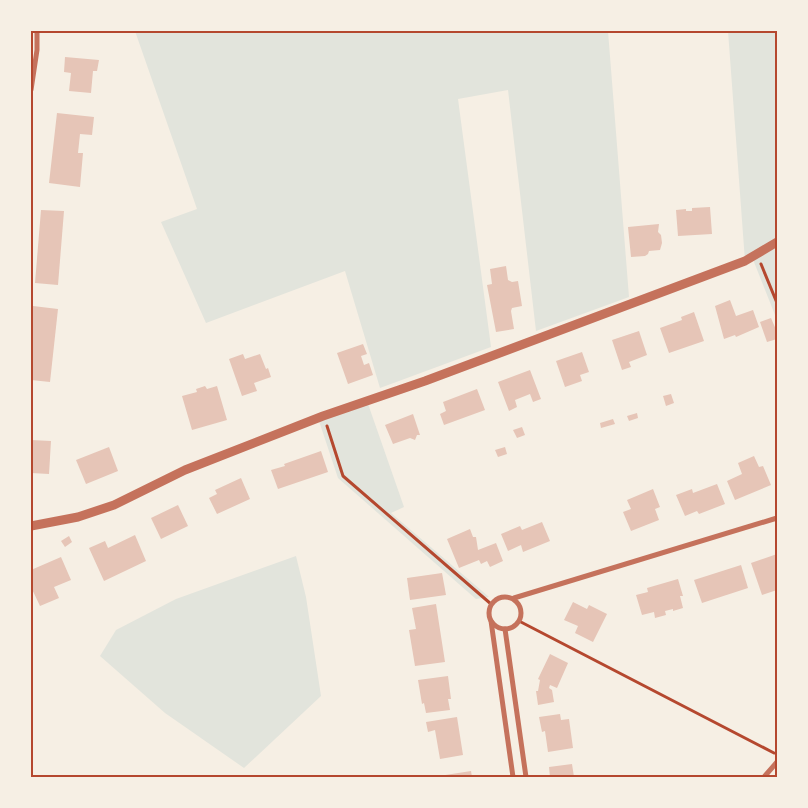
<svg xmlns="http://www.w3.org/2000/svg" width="808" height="808" font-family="'DejaVu Sans',sans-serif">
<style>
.green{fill:#e2e4dc}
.building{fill:#e6c5b7}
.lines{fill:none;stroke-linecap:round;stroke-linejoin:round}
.path{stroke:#b5482f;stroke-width:3}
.minor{stroke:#c5725c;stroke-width:5}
.tertiary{stroke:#c5725c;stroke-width:9}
.neatline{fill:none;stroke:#b5482f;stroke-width:2}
</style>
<rect width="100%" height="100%" fill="#f6efe4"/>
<!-- green -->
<g class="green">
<path d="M135,31H608L629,297L536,331L508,90L458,99L491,347L380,388L345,271L206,323L161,222L197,209Z"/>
<path d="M728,31H777V320L752,257L745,261Z"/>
<path d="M367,401L404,507L391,513L489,597L476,599L338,478L318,418Z"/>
<path d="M296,556L306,597L321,696L244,768L165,713L100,656L116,630L176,599Z"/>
</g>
<!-- building -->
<g class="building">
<path d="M65,57L99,60L97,71H93L91,93L69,91L71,73L64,72Z"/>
<path d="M57,113L94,117L92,135L80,134L78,153H83L80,187L49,183Z"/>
<path d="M710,207L712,234L678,236L676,210L686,209V211H692V208Z"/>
<path d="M41,210L64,211L58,285L35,283Z"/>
<path d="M659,224L658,232L661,235L662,243L660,250L649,251L648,254L645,256L631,257L628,227Z"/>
<path d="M506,266L508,280L512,282L518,281L522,306L512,308L511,311L514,329L496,332L487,285L492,284L490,269Z"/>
<path d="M730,300L736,316L753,310L759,327L736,337L735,335L724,339L715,306Z"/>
<path d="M33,306L58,309L50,382L31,380Z"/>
<path d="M694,312L704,341L669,353L660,328L682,320L681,317Z"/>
<path d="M771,318L777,332V339L767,342L760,322Z"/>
<path d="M639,331L647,355L629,362L631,367L622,370L612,340Z"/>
<path d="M363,344L367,354L361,356L364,365L369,363L373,375L348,384L337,353Z"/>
<path d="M582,352L589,372L580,375L582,381L565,387L556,361Z"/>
<path d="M243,354L245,359L260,354L266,369L268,368L271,377L254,383L257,391L242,396L229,359Z"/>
<path d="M530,370L541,399L533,402L530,394L515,400L517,407L509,411L498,382Z"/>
<path d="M205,386L207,389L217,386L227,420L192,430L182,396L197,392L196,389Z"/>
<path d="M477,389L485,410L444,425L440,414L446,411L443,402Z"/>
<path d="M671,394L674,403L666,406L663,396Z"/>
<path d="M637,413L638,418L629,421L627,416Z"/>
<path d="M413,414L420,435H417L415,440L410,438L393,444L385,425Z"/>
<path d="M613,419L615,424L601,428L600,423Z"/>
<path d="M522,427L525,435L517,438L513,430Z"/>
<path d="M31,440L51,441L49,474L31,473Z"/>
<path d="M109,447L118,471L86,484L76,460Z"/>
<path d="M505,447L507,454L498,457L495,450Z"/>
<path d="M321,451L328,472L278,489L271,470L285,466L284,464Z"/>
<path d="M754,456L759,467L763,466L771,485L735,500L727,481L742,474L738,463Z"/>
<path d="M241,478L250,499L217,514L209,498L217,494L215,490Z"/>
<path d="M717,484L725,504L699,514L697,511L685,516L676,495L692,489L693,493Z"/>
<path d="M653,489L660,507L655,509L659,520L631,531L623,512L631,509L627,500Z"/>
<path d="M178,505L188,526L161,539L151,518Z"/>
<path d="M542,522L550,541L523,552L521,545L508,551L501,534L520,526L522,530Z"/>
<path d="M470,529L473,537H476L478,550L496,543L503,561L490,567L487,561L481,564L479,560L459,568L447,539Z"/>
<path d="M135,535L146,561L104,581L89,548L105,541L108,548Z"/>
<path d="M69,536L72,542L65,547L61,541Z"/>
<path d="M777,554V590L762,595L751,563Z"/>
<path d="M61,557L71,580L54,587L59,598L40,606L31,587V570Z"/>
<path d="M741,565L748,588L702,603L694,580Z"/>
<path d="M442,573L446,595L410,600L407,578Z"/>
<path d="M678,579L683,596H680L683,608L673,611V609L665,611L666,615L655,618L654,612L642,615L636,595L648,592L647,588Z"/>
<path d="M573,602L587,609L589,605L607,614L593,642L575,633L578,626L564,620Z"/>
<path d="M436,604L445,662L415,666L409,630L416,629L412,608Z"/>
<path d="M550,654L568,663L557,688L550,685L549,688L552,690L554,702L538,705L536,691H538L540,680L538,679Z"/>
<path d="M448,676L451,699H448L450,710L426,713L424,703L422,704L418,680Z"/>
<path d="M560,714L561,720L569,719L573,748L548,752L545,731L542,732L539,717Z"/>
<path d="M457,717L463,755L440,759L435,730L428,732L426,722Z"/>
<path d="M572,764L574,777H550L549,767Z"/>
<path d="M471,771L472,777H439V776Z"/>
</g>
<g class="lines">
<!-- path -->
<g class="path">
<path d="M761,264L777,303"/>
<path d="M327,426L343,476L491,604"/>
<path d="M519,621L774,753"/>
</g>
<!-- minor -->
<g class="minor">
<path d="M31,90L37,50V31"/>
<circle cx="505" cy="613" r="16"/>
<path d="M514,598L777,518"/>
<path d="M491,621L513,777"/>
<path d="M505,629L526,777"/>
<path d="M764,777L777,762"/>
</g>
<!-- tertiary -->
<path class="tertiary" d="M31,526L78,517L114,505L185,470L323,416L425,381L745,261L777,242"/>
</g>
<!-- border -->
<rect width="808" height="808" fill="none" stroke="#f6efe4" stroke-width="65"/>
<rect x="32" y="32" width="744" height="744" class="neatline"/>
</svg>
